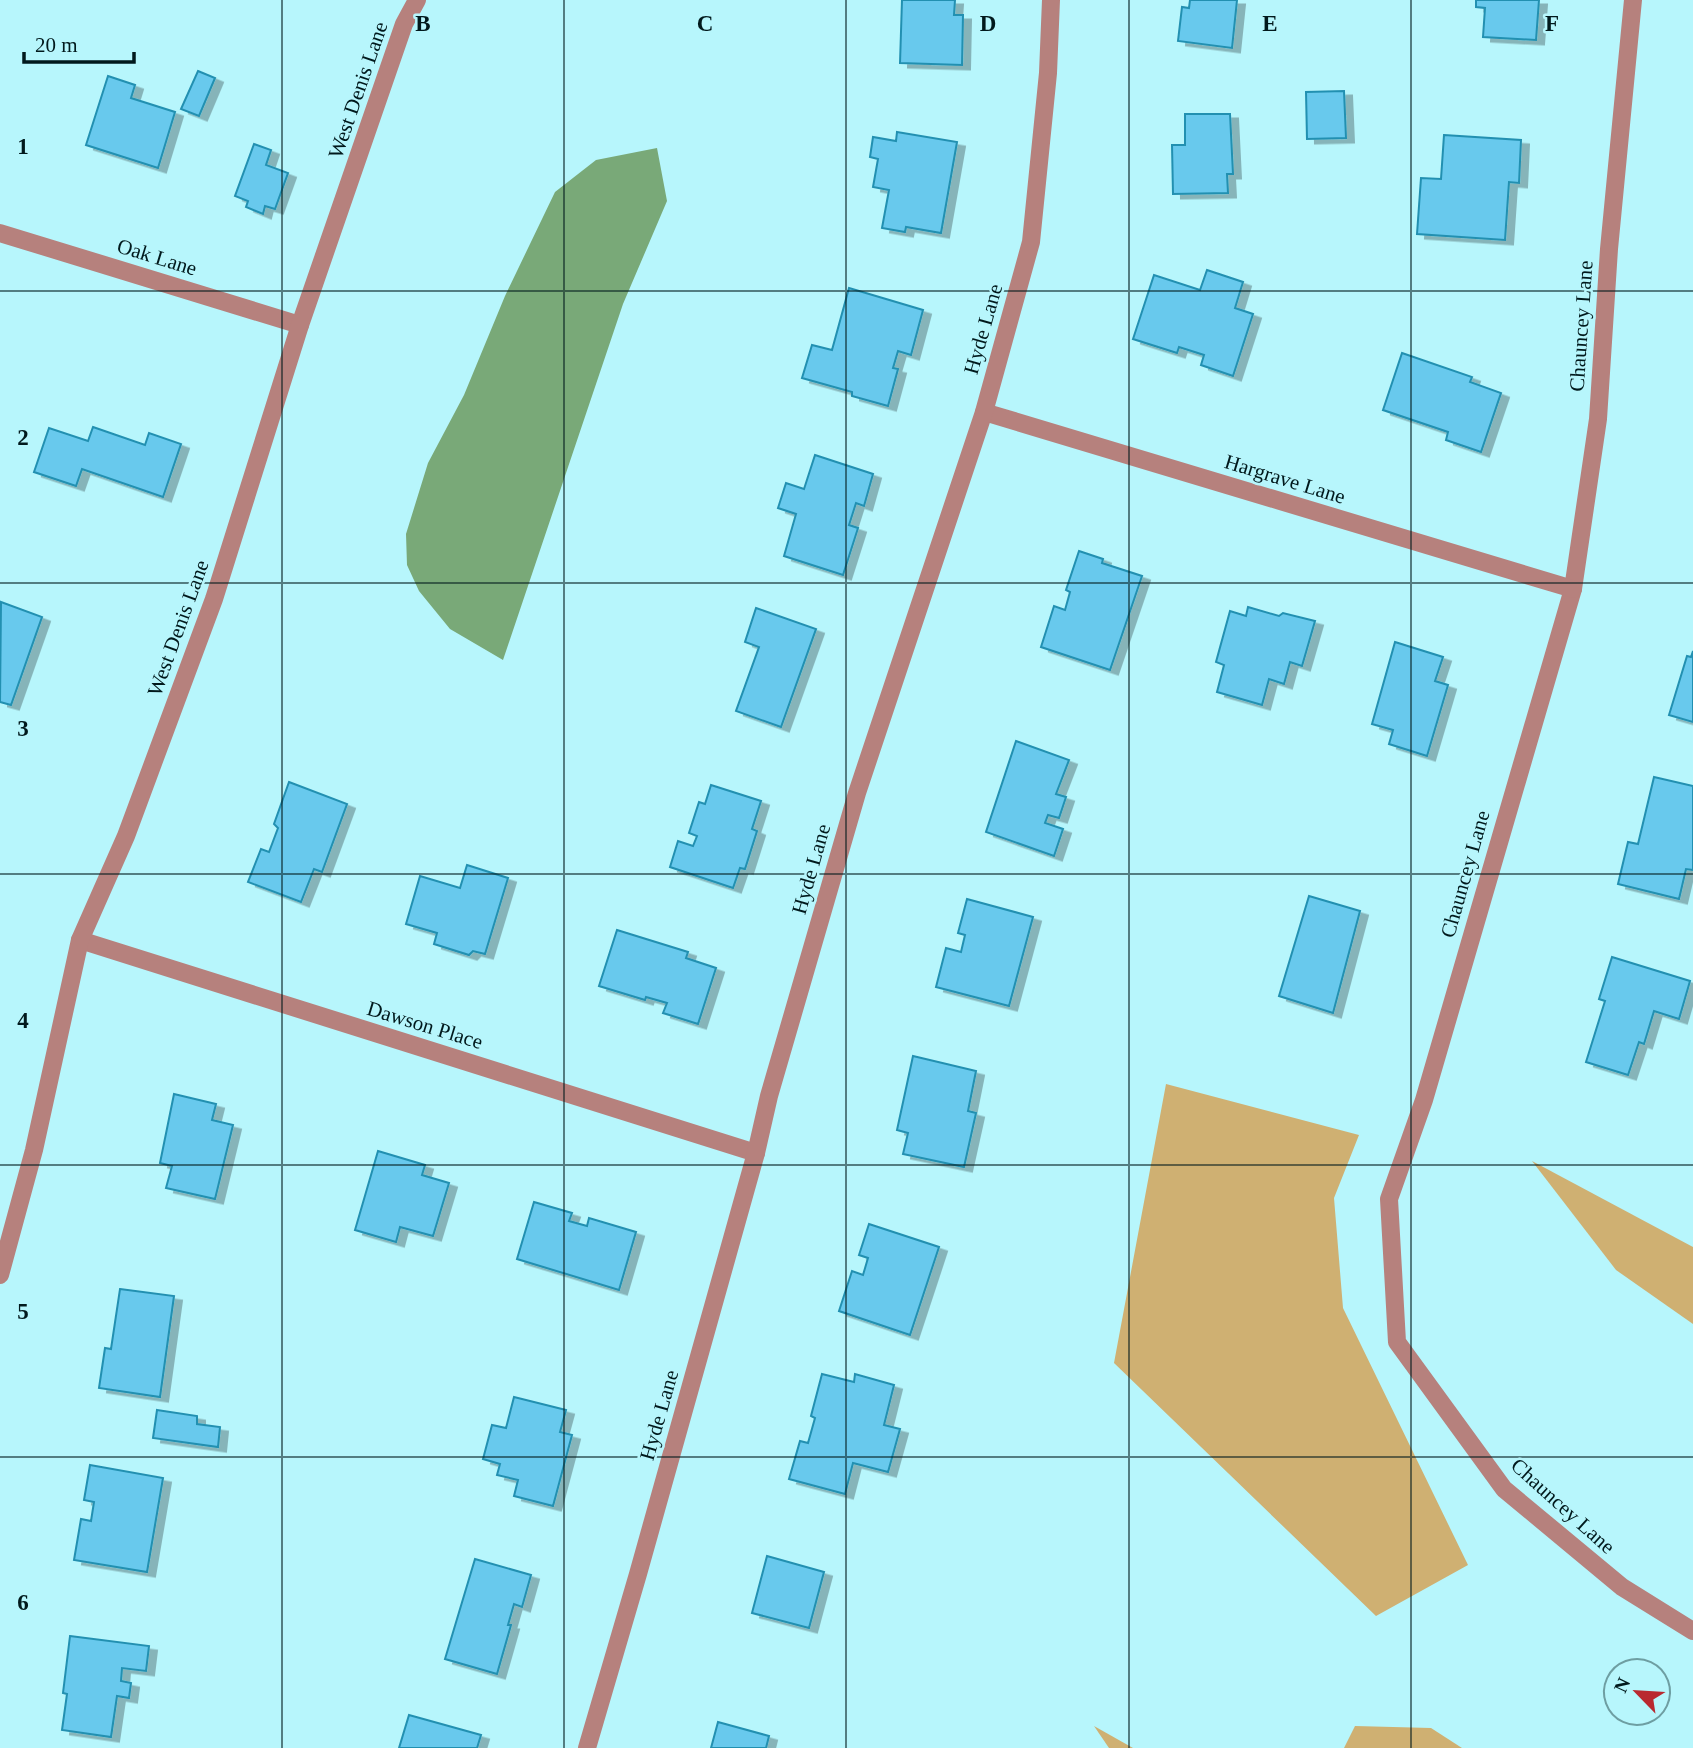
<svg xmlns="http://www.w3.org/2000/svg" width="1693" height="1748" font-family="'Times New Roman',serif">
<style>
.forest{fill:#cfb072}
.water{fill:#79a978}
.building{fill:#67c9ed;stroke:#2390b1;stroke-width:2;filter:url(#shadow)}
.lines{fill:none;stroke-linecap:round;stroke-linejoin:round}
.minor{stroke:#b6817d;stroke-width:18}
.grid{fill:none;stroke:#01191c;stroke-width:2;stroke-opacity:0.55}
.labels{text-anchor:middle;stroke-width:5;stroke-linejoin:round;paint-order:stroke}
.street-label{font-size:21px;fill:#01191c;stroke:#b7f6fc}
.grid-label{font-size:23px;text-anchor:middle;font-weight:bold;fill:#01191c;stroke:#b7f6fc;stroke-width:5;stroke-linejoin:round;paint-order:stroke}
</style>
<defs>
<filter id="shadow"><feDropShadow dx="8" dy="4.5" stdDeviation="0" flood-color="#0004"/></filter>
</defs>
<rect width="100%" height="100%" fill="#b7f6fc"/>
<!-- forest -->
<g class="forest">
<path d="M1166,1084L1359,1135L1334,1198L1343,1308L1468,1565L1376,1616L1114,1363Z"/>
<path d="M1532,1161L1693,1247V1324L1616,1270Z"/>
<path d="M1094,1726L1133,1748H1109Z"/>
<path d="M1355,1726L1431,1728L1462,1748H1344Z"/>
</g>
<!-- water -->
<path class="water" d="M657,148L667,201L623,304L503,660L450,629L419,591L407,565L406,534L428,463L464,395L505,296L555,192L596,160Z"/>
<!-- building -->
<g class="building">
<path d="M902,0H955L954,15H963L962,65L900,63Z"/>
<path d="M1190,0H1237L1232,48L1178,41L1182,7L1189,8Z"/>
<path d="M1476,0H1539L1536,40L1483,37L1485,8L1476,7Z"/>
<path d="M198,71L215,78L199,116L181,109Z"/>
<path d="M108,76L135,85L131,98L175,112L158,168L86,145Z"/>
<path d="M1344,91L1346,138L1307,139L1306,92Z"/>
<path d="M1185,114H1230L1233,174H1227L1228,193L1173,194L1172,145H1185Z"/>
<path d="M897,132L957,142L941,233L906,227L905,232L882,228L889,190L873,187L878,159L870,157L873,137L896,141Z"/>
<path d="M1444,135L1521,140L1519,183L1509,182L1505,240L1417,234L1421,178L1441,179Z"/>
<path d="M254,144L271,150L266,165L288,173L275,209L265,206L263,214L246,207L248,201L235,196Z"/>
<path d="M1207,270L1243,282L1235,308L1253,314L1233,376L1201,365L1204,355L1179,347L1177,353L1133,339L1154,275L1200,290Z"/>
<path d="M849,288L923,310L911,355L898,351L893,368L898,369L888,406L852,396V392L802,378L812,345L832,350Z"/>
<path d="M1402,353L1472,377L1470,382L1501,393L1481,452L1446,440L1448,432L1383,410Z"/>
<path d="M93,427L145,445L149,433L181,444L163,497L82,469L76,486L34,472L49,428L88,441Z"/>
<path d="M815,455L873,474L864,506L856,503L849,525L858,528L843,575L784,556L796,514L778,508L786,483L804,489Z"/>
<path d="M1079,551L1103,559L1102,563L1142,576L1110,670L1041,647L1054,606L1065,610L1070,592L1066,590Z"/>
<path d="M1,602L42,617L11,705L0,702Z"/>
<path d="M1248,607L1279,616L1283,613L1315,621L1302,666L1290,662L1284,684L1269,679L1262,705L1217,692L1224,665L1216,662L1230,611L1246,616Z"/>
<path d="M756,608L816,629L781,727L736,711L759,647L745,642Z"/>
<path d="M1395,642L1443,657L1435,681L1448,685L1427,756L1389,744L1393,730L1372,724Z"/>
<path d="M1693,651V722L1669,715L1687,656L1691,657Z"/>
<path d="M1016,741L1069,760L1056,794L1066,797L1059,818L1048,815L1045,823L1063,829L1054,856L986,832Z"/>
<path d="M1654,777L1693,786V870L1686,869L1679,899L1618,884L1628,842L1638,844Z"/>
<path d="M289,782L347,804L322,872L314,869L301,902L248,882L261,849L269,852L278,828L274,824Z"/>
<path d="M711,785L761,801L752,829L757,831L745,869L740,868L733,888L670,867L678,841L693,846L697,836L689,833L699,802L705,804Z"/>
<path d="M467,865L508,878L485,954L473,951L469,955L434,944L437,933L406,924L420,876L460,888Z"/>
<path d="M1309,896L1360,911L1333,1013L1279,996Z"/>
<path d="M967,899L1033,917L1009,1006L936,987L946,948L961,952L965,935L958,933Z"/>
<path d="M617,930L688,952L686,958L716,968L698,1024L663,1013L667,1003L646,997L645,1000L599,986Z"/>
<path d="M1612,957L1690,981L1679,1019L1654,1011L1644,1044L1639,1042L1628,1075L1586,1062L1605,1001L1599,999Z"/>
<path d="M913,1056L976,1071L968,1111L976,1113L964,1167L903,1154L908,1133L897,1130Z"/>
<path d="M174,1094L216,1104L212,1120L233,1125L215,1199L166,1188L172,1166L160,1163Z"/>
<path d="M378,1151L425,1165L422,1175L449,1183L433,1236L400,1227L396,1242L355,1230Z"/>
<path d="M534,1202L572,1213L569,1221L587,1226L589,1218L636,1232L619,1290L517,1259Z"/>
<path d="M869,1224L939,1247L910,1335L839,1311L852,1271L863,1275L868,1258L859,1255Z"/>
<path d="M120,1289L174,1296L160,1397L99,1388L105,1348L111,1349Z"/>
<path d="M822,1374L854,1382L855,1374L894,1385L884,1425L900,1429L888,1472L853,1463L845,1494L789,1479L800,1441L808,1443L815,1418L811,1416Z"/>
<path d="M514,1397L566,1410L560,1432L572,1435L553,1506L514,1496L518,1480L497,1475L500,1464L483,1459L492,1425L506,1428Z"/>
<path d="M157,1410L197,1416V1424L220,1427L218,1447L153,1438Z"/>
<path d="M90,1465L163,1478L147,1572L74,1560L81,1519L91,1521L94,1502L84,1500Z"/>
<path d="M767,1556L824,1572L809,1628L752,1613Z"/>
<path d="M475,1559L531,1575L522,1607L514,1604L508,1625H511L497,1674L445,1659Z"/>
<path d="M70,1636L149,1646L146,1671L122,1668L121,1681L131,1683L129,1698L117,1696L111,1737L62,1730L67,1694L63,1693Z"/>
<path d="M409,1715L481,1735L477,1748H399Z"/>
<path d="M718,1722L769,1736L766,1748H711Z"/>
</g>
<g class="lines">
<!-- minor -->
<g class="minor">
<path d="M1633,0L1609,249L1598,419L1573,589L1424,1100L1389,1199L1397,1342L1504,1489L1622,1587L1693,1631"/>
<path d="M0,233L300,325"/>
<path d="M984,412L1573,589"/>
<path d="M80,940L756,1153"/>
<path d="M0,1275L34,1150L80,940L126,836L214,599L300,325L404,24L417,0"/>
<path d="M587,1748L638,1574L756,1153L769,1096L857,793L984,412L1031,242L1048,73L1051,0"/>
</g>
</g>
<!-- grid -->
<path class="grid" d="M282,0V1748M564,0V1748M846,0V1748M1129,0V1748M1411,0V1748M0,291H1693M0,583H1693M0,874H1693M0,1165H1693M0,1457H1693"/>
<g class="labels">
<!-- street labels -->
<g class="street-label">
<text transform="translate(358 90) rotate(-71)" y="7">West Denis Lane</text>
<text transform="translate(157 257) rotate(17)" y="7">Oak Lane</text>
<text transform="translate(1581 326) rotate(-86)" y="7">Chauncey Lane</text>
<text transform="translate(983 329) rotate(-74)" y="7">Hyde Lane</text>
<text transform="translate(1285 479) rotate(17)" y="7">Hargrave Lane</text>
<text transform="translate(178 628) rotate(-70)" y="7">West Denis Lane</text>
<text transform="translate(811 869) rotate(-74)" y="7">Hyde Lane</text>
<text transform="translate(1465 874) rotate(-74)" y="7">Chauncey Lane</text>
<text transform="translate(425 1025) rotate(17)" y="7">Dawson Place</text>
<text transform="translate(659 1415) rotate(-74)" y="7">Hyde Lane</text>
<text transform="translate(1563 1506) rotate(42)" y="7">Chauncey Lane</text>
</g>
</g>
<g class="grid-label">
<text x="423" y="31">B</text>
<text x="705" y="31">C</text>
<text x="988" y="31">D</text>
<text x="1270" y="31">E</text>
<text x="1552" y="31">F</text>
<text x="23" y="154">1</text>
<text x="23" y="445">2</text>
<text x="23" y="736">3</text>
<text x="23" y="1028">4</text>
<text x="23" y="1319">5</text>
<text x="23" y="1610">6</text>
</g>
<!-- north arrow -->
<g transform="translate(1637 1692) rotate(295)"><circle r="33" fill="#b7f6fc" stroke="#6e9ea2" stroke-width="2"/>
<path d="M0-5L12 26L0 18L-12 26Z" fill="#b92930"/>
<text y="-10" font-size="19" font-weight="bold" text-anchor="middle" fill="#01191c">N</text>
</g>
<!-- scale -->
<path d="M24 52v10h110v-10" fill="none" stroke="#01191c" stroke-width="3.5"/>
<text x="35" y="52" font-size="21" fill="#01191c" stroke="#b7f6fc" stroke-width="5" paint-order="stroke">20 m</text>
</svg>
